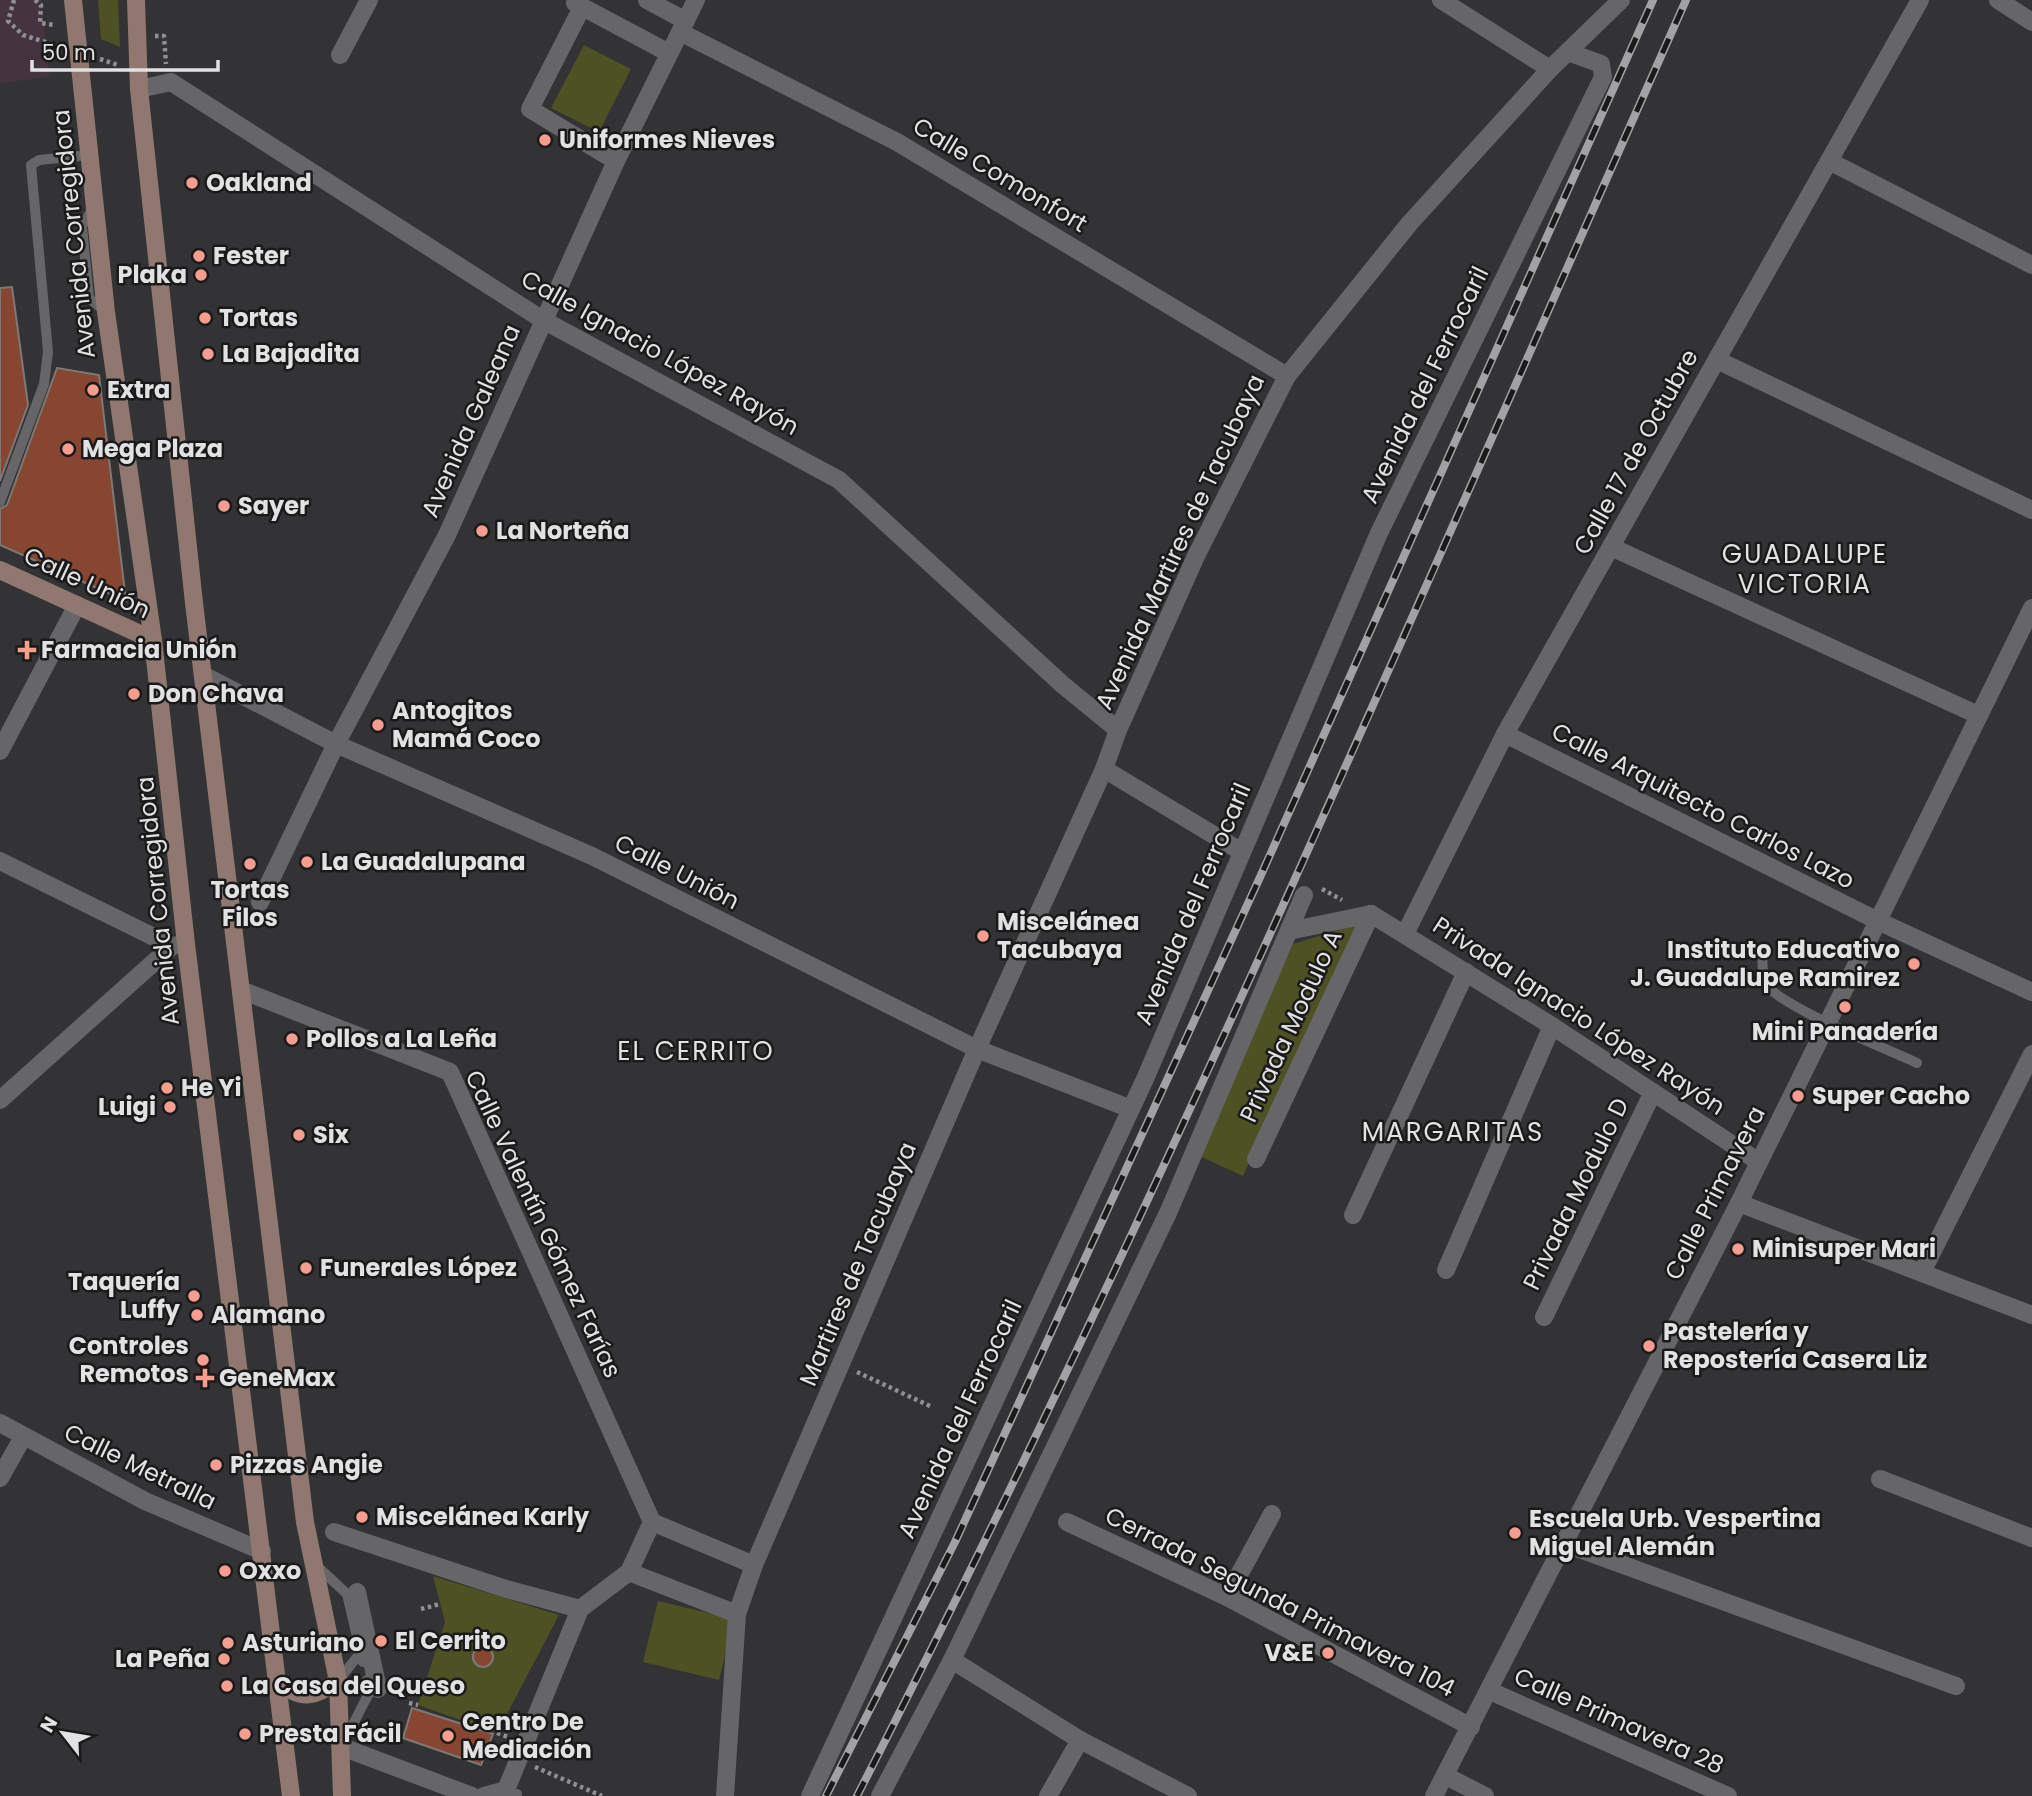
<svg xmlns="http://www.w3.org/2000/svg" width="2032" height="1796" font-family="Poppins,sans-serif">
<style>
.education{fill:#45343f}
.green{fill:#4d5124}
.building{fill:#874631;stroke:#7c7977;stroke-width:2}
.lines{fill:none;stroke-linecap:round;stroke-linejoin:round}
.path{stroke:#908f91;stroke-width:4.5;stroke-dasharray:3.5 3.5;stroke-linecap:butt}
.lane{stroke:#666567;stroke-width:10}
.street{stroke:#666567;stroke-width:18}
.secondary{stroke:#907870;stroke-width:18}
.rail-casing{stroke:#a2a1a3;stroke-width:8}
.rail{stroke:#1b1a1b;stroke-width:5;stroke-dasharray:16;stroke-linecap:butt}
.poi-dot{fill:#f59d8e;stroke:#1b1a1b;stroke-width:2.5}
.labels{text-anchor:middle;stroke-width:5;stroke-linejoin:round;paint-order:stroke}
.poi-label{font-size:24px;font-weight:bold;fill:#e2e1e3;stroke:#1b1a1b;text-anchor:start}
.street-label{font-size:24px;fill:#e2e1e3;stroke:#1b1a1b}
.neighbourhood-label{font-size:26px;letter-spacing:2px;fill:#e2e1e3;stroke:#1b1a1b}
</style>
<rect width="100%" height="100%" fill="#333234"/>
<!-- education -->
<path class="education" d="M0,0H41L50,77L0,83Z"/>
<!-- green -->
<g class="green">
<path d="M98,0H118L120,47L101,39Z"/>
<path d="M584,45L631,69L599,132L551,108Z"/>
<path d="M1358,924L1243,1176L1197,1155L1293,944Z"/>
<path d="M433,1576L559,1615L497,1733L418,1705L445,1622Z"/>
<path d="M658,1601L734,1619L719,1680L643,1662Z"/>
</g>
<!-- building -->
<g class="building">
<path d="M12,287L28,405L0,481V288Z"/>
<path d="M57,368L99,375L126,601L0,545V509L7,505Z"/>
<circle cx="483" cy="1657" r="10"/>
<path d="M412,1708L493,1734L481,1765L403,1738Z"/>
</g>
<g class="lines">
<!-- path -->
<g class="path">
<path d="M14,0L8,21L23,35L58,46"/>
<path d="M35,0L41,5L40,23L55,25"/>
<path d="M155,36H164L166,64"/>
<path d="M100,59L118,65"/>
<path d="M1322,889L1342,900"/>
<path d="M857,1372L932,1407"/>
<path d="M421,1609L440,1604"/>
<path d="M409,1703L418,1705"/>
<path d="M497,1733L508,1737"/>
<path d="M535,1767L602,1796"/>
</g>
<!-- lane -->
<g class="lane">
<path d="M93,208L82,226L89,298L105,311"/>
<path d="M0,502L44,384L48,352L31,165L39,160L89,155"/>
<path d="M1762,955C1763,963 1762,974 1765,982C1773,1004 1890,1050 1917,1063"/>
<path d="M317,1566L347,1594L363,1662"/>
<path d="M338,1681L361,1652"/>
<path d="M344,1742L370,1691L367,1680"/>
<path d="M516,1796L517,1794"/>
</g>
<!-- street -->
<g class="street">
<path d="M647,0L686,21"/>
<path d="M1441,0L1550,69"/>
<path d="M1998,0L2032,22"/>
<path d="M575,3L669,53"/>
<path d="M577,17L530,109L616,161"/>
<path d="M680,32L897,142L1287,376"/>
<path d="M340,55L369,0"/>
<path d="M139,89L171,82L543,320L839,480L1063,685L1118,730"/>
<path d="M1829,161L2032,265"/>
<path d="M1717,360L2032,510"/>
<path d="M1611,547L1978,715"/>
<path d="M203,675L336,744L592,856L977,1049L1131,1109"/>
<path d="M1505,734L1878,921L2032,992"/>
<path d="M0,751L77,605"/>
<path d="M1104,769L1242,852"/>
<path d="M0,861L172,946L183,944"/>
<path d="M260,902L336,744L447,535L616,161L696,0"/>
<path d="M1371,914L1552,1026L1759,1162"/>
<path d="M1289,931L1371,914"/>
<path d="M1405,934L1505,734L1920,0"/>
<path d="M241,990L450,1072L652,1522"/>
<path d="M0,1100L172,946"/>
<path d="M1256,1159L1371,914"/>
<path d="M1739,1203L2032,1315"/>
<path d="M1353,1215L1466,972"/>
<path d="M1446,1270L1552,1026"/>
<path d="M1922,1272L2032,1054"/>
<path d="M1544,1317L1653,1092"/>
<path d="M0,1423L145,1501L262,1551"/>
<path d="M0,1478L23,1437"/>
<path d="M1880,1479L2032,1538"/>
<path d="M652,1522L754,1565"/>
<path d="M1067,1522L1227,1597L1471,1727"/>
<path d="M334,1532L506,1589L580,1609"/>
<path d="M1563,1543L1956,1686"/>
<path d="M629,1572L737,1614"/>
<path d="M357,1592L378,1689"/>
<path d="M1227,1597L1272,1514"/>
<path d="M952,1660L1080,1740L1188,1796"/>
<path d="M1490,1691L1728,1796"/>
<path d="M342,1747L472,1796"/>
<path d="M1446,1776L1485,1796"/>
<path d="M484,1796L506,1790L580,1609L629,1572L652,1522"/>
<path d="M725,1796L737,1614L754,1565L977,1049L1104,769L1118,730L1196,556L1287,376L1409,224L1550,69L1621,0"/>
<path d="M810,1796L1145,1079L1379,533L1603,77L1601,64L1568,52"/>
<path d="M880,1796L952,1660L1168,1213L1304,895"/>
<path d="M1048,1796L1080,1740"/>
<path d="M1434,1796L1739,1203L2032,608"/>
</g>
<!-- secondary -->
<g class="secondary">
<path d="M73,0L106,312L153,640L186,944L291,1796"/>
<path d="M136,0L139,89L194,603L305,1522L338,1681L342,1796"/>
<path d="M0,570L153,640"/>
<path d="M276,1681C303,1700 311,1698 338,1681"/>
</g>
<defs>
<g id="rail">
<path d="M826,1796L955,1542L1261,875L1653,0"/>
<path d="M857,1796C1158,1209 1418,602 1686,0"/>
</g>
</defs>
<!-- rail casing -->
<use href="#rail" class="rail-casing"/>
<!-- rail -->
<use href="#rail" class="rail"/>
</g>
<!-- markers -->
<g class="poi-dot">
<circle cx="545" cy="140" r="7"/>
<circle cx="192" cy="183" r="7"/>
<circle cx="199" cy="256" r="7"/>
<circle cx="201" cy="275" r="7"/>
<circle cx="205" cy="318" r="7"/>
<circle cx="208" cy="354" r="7"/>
<circle cx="93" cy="390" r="7"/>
<circle cx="68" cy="449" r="7"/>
<circle cx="224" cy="506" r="7"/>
<circle cx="482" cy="531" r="7"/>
<path d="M23.5 639.5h7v7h7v7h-7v7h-7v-7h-7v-7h7z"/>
<circle cx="134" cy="694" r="7"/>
<circle cx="378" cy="725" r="7"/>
<circle cx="307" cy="862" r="7"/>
<circle cx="250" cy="864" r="7"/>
<circle cx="983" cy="936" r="7"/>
<circle cx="1914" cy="964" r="7"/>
<circle cx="1845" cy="1007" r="7"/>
<circle cx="292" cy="1039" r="7"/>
<circle cx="167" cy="1088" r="7"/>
<circle cx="1798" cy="1096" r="7"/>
<circle cx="170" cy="1107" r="7"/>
<circle cx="299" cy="1135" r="7"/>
<circle cx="1738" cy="1249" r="7"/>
<circle cx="306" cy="1268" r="7"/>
<circle cx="194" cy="1296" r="7"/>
<circle cx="197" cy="1315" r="7"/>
<circle cx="1649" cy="1346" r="7"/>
<circle cx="203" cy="1360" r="7"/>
<path d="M201.5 1367.5h7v7h7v7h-7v7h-7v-7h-7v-7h7z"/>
<circle cx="216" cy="1465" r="7"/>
<circle cx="362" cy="1517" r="7"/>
<circle cx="1515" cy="1533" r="7"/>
<circle cx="225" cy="1571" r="7"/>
<circle cx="381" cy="1641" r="7"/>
<circle cx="228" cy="1643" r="7"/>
<circle cx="1328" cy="1653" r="7"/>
<circle cx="224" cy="1659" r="7"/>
<circle cx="227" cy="1686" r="7"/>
<circle cx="245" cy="1734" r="7"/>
<circle cx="448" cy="1736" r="7"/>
</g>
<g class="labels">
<!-- poi labels -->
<g class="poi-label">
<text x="559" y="148">Uniformes Nieves</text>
<text x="206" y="191">Oakland</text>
<text x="213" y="264">Fester</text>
<text x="187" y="283" text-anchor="end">Plaka</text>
<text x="219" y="326">Tortas</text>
<text x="222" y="362">La Bajadita</text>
<text x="107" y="398">Extra</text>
<text x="82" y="457">Mega Plaza</text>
<text x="238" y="514">Sayer</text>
<text x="496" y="539">La Norteña</text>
<text x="41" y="658">Farmacia Unión</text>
<text x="148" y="702">Don Chava</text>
<text x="392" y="719">Antogitos<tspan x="392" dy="28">Mamá Coco</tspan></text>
<text x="321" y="870">La Guadalupana</text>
<text x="250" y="898" text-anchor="middle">Tortas<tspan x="250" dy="28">Filos</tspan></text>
<text x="997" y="930">Miscelánea<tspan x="997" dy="28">Tacubaya</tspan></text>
<text x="1900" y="958" text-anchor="end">Instituto Educativo<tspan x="1900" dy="28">J. Guadalupe Ramirez</tspan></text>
<text x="1845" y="1040" text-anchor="middle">Mini Panadería</text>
<text x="306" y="1047">Pollos a La Leña</text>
<text x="181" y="1096">He Yi</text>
<text x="1812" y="1104">Super Cacho</text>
<text x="156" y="1115" text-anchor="end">Luigi</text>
<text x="313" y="1143">Six</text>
<text x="1752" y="1257">Minisuper Mari</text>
<text x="320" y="1276">Funerales López</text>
<text x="180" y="1290" text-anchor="end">Taquería<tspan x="180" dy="28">Luffy</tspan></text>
<text x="211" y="1323">Alamano</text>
<text x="1663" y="1340">Pastelería y<tspan x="1663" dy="28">Repostería Casera Liz</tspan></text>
<text x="189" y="1354" text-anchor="end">Controles<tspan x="189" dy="28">Remotos</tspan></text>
<text x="219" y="1386">GeneMax</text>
<text x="230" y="1473">Pizzas Angie</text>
<text x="376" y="1525">Miscelánea Karly</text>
<text x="1529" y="1527">Escuela Urb. Vespertina<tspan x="1529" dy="28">Miguel Alemán</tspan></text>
<text x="239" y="1579">Oxxo</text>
<text x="395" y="1649">El Cerrito</text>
<text x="242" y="1651">Asturiano</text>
<text x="1314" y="1661" text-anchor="end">V&amp;E</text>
<text x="210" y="1667" text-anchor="end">La Peña</text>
<text x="241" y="1694">La Casa del Queso</text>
<text x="462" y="1730">Centro De<tspan x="462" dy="28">Mediación</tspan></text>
<text x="259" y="1742">Presta Fácil</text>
</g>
<!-- street labels -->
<g class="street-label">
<text transform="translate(1000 175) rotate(31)" y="8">Calle Comonfort</text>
<text transform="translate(74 234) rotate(-96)" y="8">Avenida Corregidora</text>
<text transform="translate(660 353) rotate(29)" y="8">Calle Ignacio López Rayón</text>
<text transform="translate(1425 385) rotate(-64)" y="8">Avenida del Ferrocaril</text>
<text transform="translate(471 421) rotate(-66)" y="8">Avenida Galeana</text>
<text transform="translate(1636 452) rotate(-61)" y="8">Calle 17 de Octubre</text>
<text transform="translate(1180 542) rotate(-65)" y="8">Avenida Martires de Tacubaya</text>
<text transform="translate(87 583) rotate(25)" y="8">Calle Unión</text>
<text transform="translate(1703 806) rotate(27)" y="8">Calle Arquitecto Carlos Lazo</text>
<text transform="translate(677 872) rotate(27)" y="8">Calle Unión</text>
<text transform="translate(158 901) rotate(-96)" y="8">Avenida Corregidora</text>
<text transform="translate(1193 904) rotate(-67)" y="8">Avenida del Ferrocaril</text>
<text transform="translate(1579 1016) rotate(33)" y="8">Privada Ignacio López Rayón</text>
<text transform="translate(1291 1026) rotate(-65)" y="8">Privada Modulo A</text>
<text transform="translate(1715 1193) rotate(-63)" y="8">Calle Primavera</text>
<text transform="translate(1576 1194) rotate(-64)" y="8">Privada Modulo D</text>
<text transform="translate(543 1224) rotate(65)" y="8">Calle Valentín Gómez Farías</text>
<text transform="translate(858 1264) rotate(-67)" y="8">Martires de Tacubaya</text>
<text transform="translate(960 1419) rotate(-65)" y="8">Avenida del Ferrocaril</text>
<text transform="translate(140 1467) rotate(26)" y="8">Calle Metralla</text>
<text transform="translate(1280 1602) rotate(27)" y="8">Cerrada Segunda Primavera 104</text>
<text transform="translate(1619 1721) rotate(24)" y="8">Calle Primavera 28</text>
</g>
<!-- neighbourhood labels -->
<g class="neighbourhood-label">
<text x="1805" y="563">GUADALUPE<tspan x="1805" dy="30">VICTORIA</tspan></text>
<text x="696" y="1060">EL CERRITO</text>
<text x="1453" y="1141">MARGARITAS</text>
</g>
</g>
<!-- north arrow -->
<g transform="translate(63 1733) rotate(301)" stroke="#1b1a1b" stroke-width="5" paint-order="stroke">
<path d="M0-5L12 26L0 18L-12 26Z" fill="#e2e1e3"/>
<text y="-10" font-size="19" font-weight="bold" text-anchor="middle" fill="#e2e1e3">N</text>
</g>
<!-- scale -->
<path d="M32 60v10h186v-10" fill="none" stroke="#e2e1e3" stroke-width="3.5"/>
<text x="42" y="60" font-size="21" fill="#e2e1e3" stroke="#1b1a1b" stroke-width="5" paint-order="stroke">50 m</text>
</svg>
